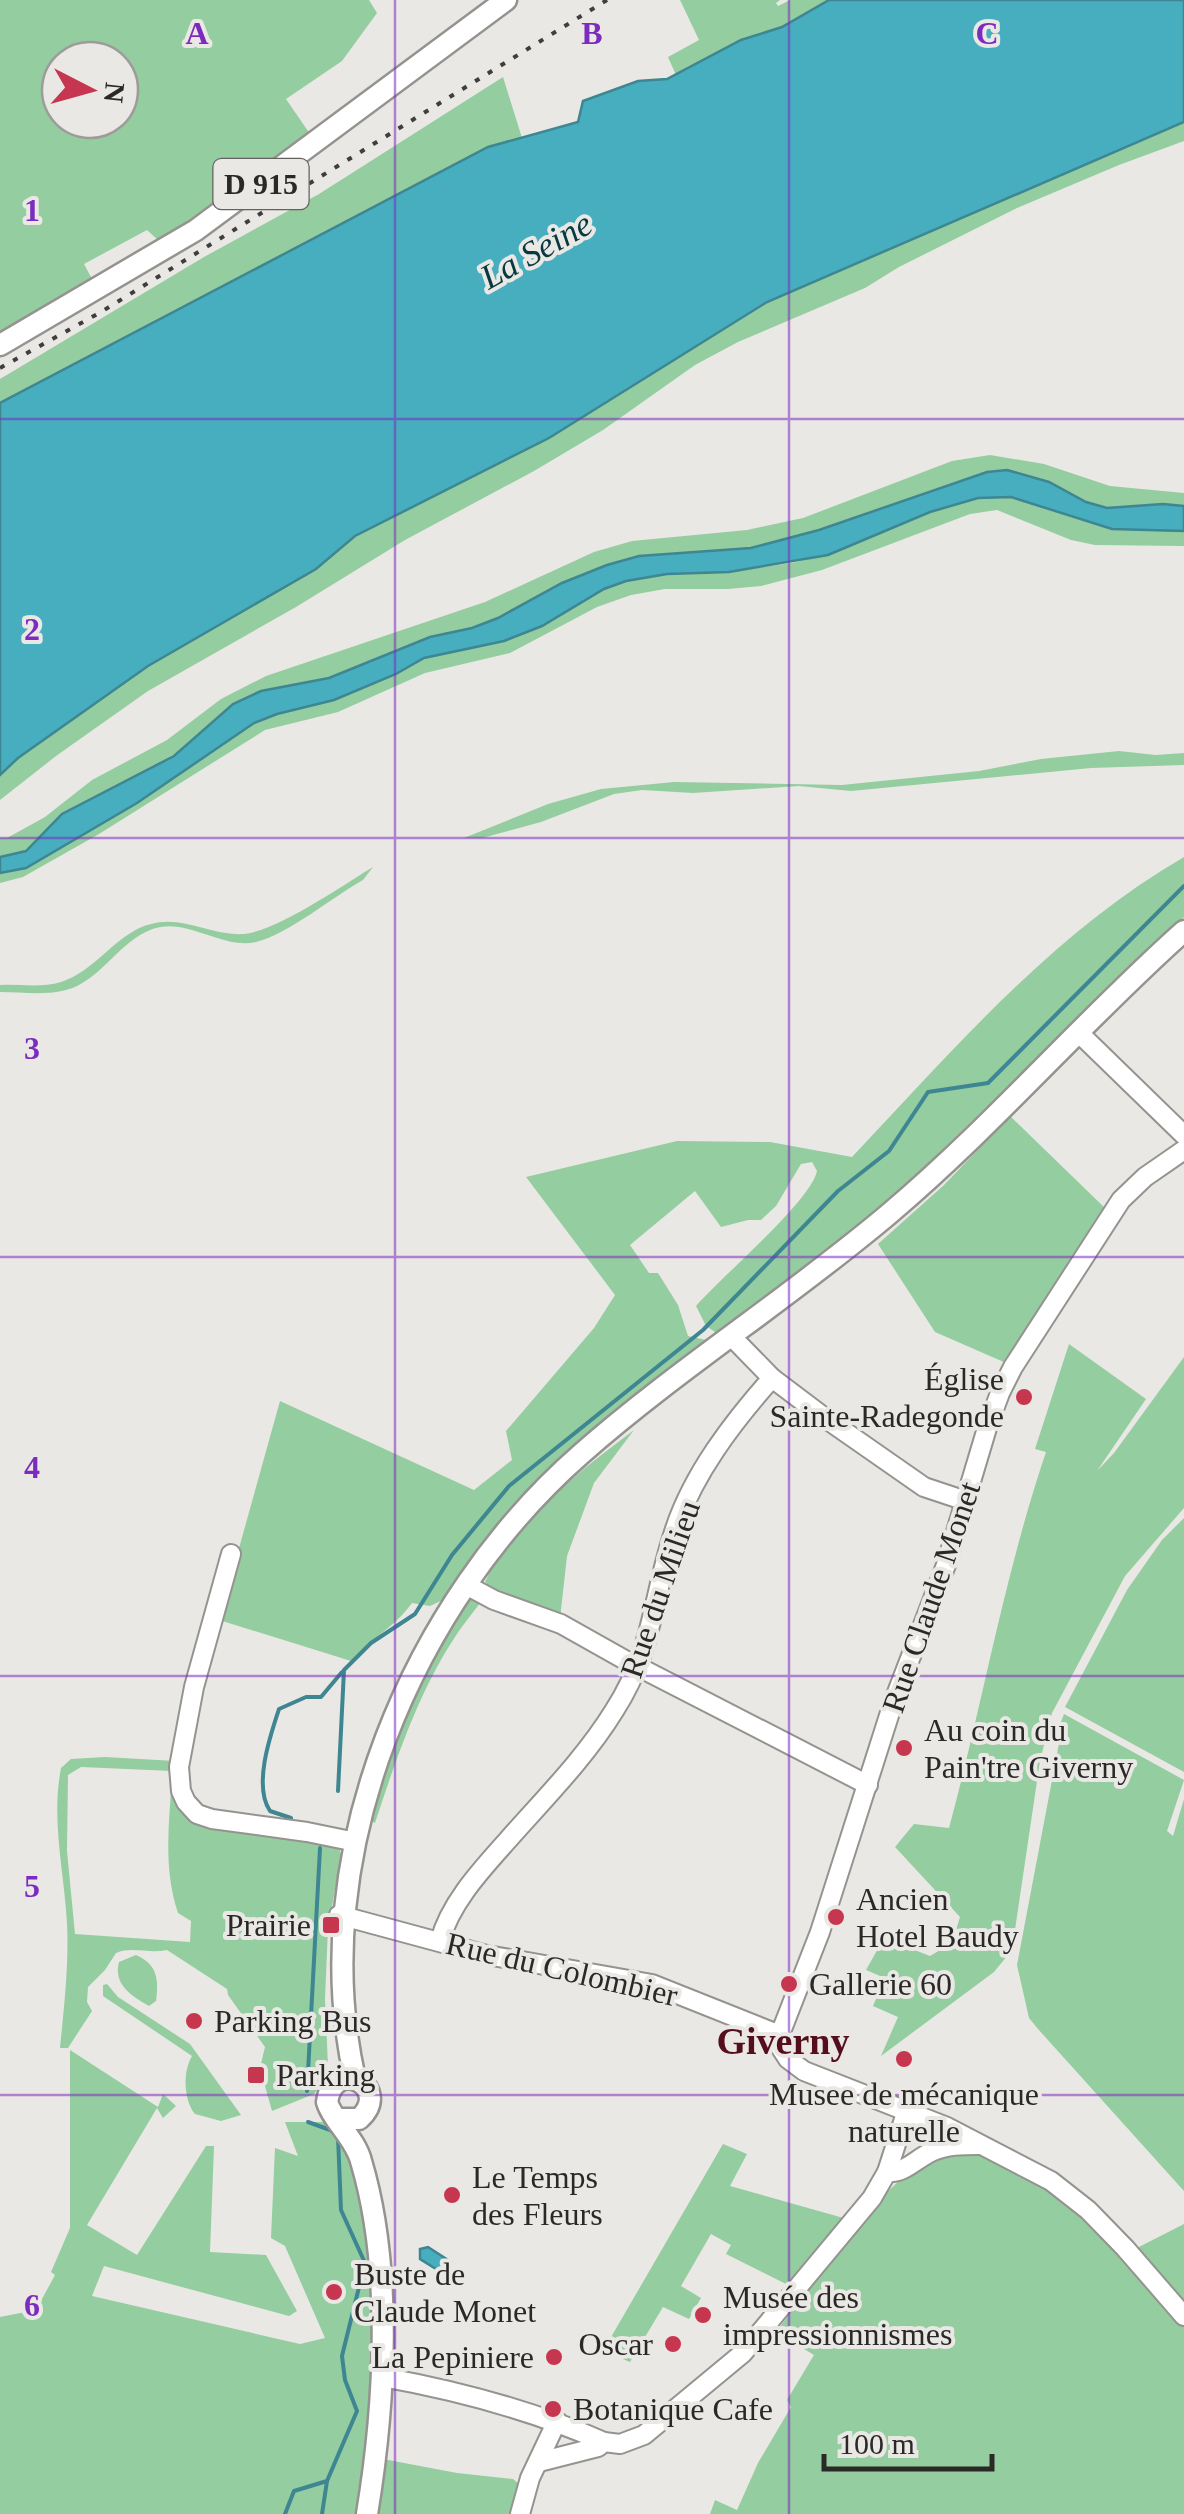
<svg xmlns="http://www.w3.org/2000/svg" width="1184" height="2514" font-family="Georgia,serif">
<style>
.green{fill:#94cd9f;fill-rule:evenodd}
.water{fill:#46aebe;stroke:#3e8691;stroke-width:2.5}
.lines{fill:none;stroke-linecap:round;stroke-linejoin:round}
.stream{stroke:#3e8691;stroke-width:4}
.minor-casing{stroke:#95938f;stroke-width:22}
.major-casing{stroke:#95938f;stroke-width:25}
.minor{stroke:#fff;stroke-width:18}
.major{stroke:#fff;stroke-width:20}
.rail{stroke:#3f3e3d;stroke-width:4;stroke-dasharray:5 10;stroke-linecap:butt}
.grid{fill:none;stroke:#7b2cbf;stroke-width:2.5;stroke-opacity:0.55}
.poi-dot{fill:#c6364f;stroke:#eae8e4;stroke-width:4}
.labels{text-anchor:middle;stroke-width:8;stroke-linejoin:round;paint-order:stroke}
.shield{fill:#eae8e4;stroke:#646260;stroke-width:2.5}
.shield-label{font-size:30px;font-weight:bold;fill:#2a2928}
.poi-label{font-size:32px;fill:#2a2928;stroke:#eae8e4;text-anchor:start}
.street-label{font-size:32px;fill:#2a2928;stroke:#eae8e4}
.water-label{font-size:35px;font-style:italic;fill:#073940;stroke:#eae8e4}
.quarter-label{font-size:38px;font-weight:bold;fill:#550f1c;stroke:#eae8e4}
.grid-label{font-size:32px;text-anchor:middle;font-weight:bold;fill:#7b2cbf;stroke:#eae8e4;stroke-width:8;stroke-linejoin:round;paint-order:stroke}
</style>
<rect width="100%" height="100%" fill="#eae8e4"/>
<!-- green -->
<g class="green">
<path d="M0,0H369L377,13L342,61L286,99L310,134L159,241L147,230L84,264L92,279L0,331ZM60,60H120V120H60Z"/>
<path d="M680,0H780L776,3L778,6L790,0H829L782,27L741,40L676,75L668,57L699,40Z"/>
<path d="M503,77L522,138L488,147L0,403V379L204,257L319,194Z"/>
<path d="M1184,122V141L1119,165L1017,208L899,267L865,288L738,342L695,365L603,430L534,471L405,540L296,607L148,691L56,756L0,800V775L18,758L148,666L316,569L355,536L549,438L767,302Z"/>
<path d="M990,455L1044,464L1110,486L1184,493V506L1163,504L1107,508L1086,502L1049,482L1007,470L952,483L819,530L751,548L639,556L607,565L562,583L498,618L472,628L430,637L329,678L233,704L174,756L98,795L26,851L0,857V838H7L45,817L92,780L167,740L221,699L266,676L485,602L594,552L632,541L747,530L803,518L952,461Z"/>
<path d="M1011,497L1080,520L1184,531V546L1095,545L1071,540L997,510L970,514L822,570L761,586L728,589H665L631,595L597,607L510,653L425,673L338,712L265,730L99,834L23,877L0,883V873L26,868L137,803L254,723L277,714L334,700L396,674L424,658L504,641L542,626L604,589L626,581L667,574L729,572L792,563L828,555L930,512L978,498Z"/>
<path d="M1119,751L1156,755L1184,753V765L1091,768L851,791L799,786L693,793L642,790L614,794L541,822L482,838H464L548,804L601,789L674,782L842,785L979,771L1041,759Z"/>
<path d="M1184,857V917L868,1221L718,1334L706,1326L696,1306C721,1277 811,1201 817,1171L812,1162L801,1164L776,1206L761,1220H748L721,1227L695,1191L630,1245L649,1273H658L678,1305L688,1336L706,1340L705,1348L547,1475L498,1526L445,1599L430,1606L412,1603C395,1627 370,1639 351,1661L219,1620L280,1401L474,1490L512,1460L506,1431L594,1328L615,1295L526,1177L677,1141L770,1142L852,1157C955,1048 1053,933 1184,857Z"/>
<path d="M373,867L363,880C334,896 287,935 256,942C221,950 185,915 150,930C121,942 104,973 77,986C54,997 25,992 0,992V985C21,984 41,988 61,982C96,971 117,932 151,924C183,915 212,936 243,934C276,932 343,885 373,867Z"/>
<path d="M1010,1116L1107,1210L1006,1363L935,1332L878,1244L944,1185Z"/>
<path d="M1069,1344L1146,1399L1097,1471L1114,1453L1184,1357V1508L1125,1576L1052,1713L1040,1761L1012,1950L994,1972L881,2056L898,2017L873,2006L885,1978L866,1970L884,1938L930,1956L952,1943L960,1917L895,1847L914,1824L949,1828C983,1702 1004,1576 1046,1452L1035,1449Z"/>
<path d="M634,1430L594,1483L567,1556L560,1619L496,1592L485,1582C510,1524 585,1467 634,1430Z"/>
<path d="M1184,1518V1772L1065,1707L1127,1590L1162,1540Z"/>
<path d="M475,1596L483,1599C474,1612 463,1624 455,1637C419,1691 395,1762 375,1823L366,1818C380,1775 440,1617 475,1596Z"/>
<path d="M1064,1714L1184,1780L1167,1831L1173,1836L1184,1799V2191L1038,2029L1029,2018L1017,1965L1060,1738L1057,1733Z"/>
<path d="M105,1757L175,1761L172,1771L81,1767L68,1775L67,1851L75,1934L190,1942L191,1921L178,1913C163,1868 169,1824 172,1777L191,1813L339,1846L341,1856L328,1928L325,1999L328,2066L322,2084L314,2094L272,2111L260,2068L265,2047L228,1995L227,1989L167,1950C149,1954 132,1946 116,1953L105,1970L88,1987L87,2002L92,2011L68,2048H60C64,2007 69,1965 67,1923C64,1871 51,1820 61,1768L71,1759Z"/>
<path d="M136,1955C157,1964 159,1979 156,2001L149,2006C131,1996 113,1984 119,1962Z"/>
<path d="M107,1984L118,1997L190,2044L241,2115L221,2121L195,2114C183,2099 183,2071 192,2056L103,1996V1985Z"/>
<path d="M70,2050L158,2107L163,2094L176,2106L163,2118L157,2108L87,2225L137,2255L206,2146H214L210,2252L266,2255L297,2311L289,2316L104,2266L92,2296L300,2344L325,2338L285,2246L271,2238L275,2148L298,2156L285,2122H329C350,2149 354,2175 361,2207C383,2311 375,2410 358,2514H0V2317L36,2310L55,2275L51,2272L70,2228Z"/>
<path d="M723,2144L747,2154L730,2186L847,2219L792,2287L726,2254L731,2245L711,2234L681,2286L701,2298L689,2319L663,2307L630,2362L603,2351Z"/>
<path d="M991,2154L1029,2171L1071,2208L1118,2250L1184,2327V2514H710L715,2500L737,2510L758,2463L791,2407L787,2400L814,2355L776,2332C810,2288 872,2194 916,2169C940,2155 964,2155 991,2154Z"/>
<path d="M1184,2224V2311L1133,2250Z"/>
<path d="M383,2459L457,2473L513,2479L519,2484L513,2514H374Z"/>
</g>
<!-- water -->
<g class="water">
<path d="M829,0H1184V122L767,302L549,438L355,536L316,569L148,666L18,758L0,775V403L488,147L578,122L583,101L638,81L667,79L741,40L782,27Z"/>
<path d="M1007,470L1049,482L1086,502L1107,508L1163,504L1184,506V531L1112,529L1011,497L978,498L930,512L828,555L729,572L667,574L626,581L604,589L542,626L504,641L424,658L396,674L334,700L277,714L254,723L137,803L26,868L0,873V857L26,851L62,814L174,756L233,704L261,691L329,678L430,637L472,628L498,618L562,583L607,565L639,556L751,548L819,530L987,472Z"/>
<path d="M428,2247L451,2262L444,2274L420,2259V2249Z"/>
</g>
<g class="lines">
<!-- stream -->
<g class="stream">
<path d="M338,1791L344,1670L371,1643L415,1614L452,1555L509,1486L703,1330L838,1191L889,1151L928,1092L988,1083L1184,886"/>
<path d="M291,1818L270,1811C253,1786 270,1736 279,1709L306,1697H321L342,1672"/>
<path d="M307,2091L320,1848"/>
<path d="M308,2122L333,2131"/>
<path d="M285,2514L294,2491L327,2481L357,2411L345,2380L342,2356L365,2263L341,2210L338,2137"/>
<path d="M322,2514L327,2481"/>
</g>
<defs>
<g id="minor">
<path d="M1079,1033L1184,1135"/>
<path d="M1184,1150L1145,1177L1121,1200L1013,1367L1000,1393L987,1428L946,1565L893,1703L820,1932L777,2042L788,2059L804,2071L947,2127L1051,2181L1088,2210L1125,2248L1184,2316"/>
<path d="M732,1337L772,1378L825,1418L924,1487L966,1501"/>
<path d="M231,1554L194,1687L179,1767L181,1791L186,1802L197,1814L212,1819L307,1832L356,1842"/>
<path d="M466,1585L494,1600L561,1624L625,1660L868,1785"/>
<path d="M339,1915L487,1955L652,1984L780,2035"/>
<path d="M440,1941C450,1903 482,1869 507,1841C544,1799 585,1758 614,1711C654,1649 652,1598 674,1532C692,1475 733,1422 772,1378"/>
<path d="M887,2172C904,2174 916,2159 931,2152C947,2145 962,2145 979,2145"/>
<path d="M382,2377C460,2391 532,2410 604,2442"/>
<path d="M539,2462L598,2447L604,2442L620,2444L644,2435L743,2353L872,2198L887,2172L907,2110"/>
<path d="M520,2514L530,2478L557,2421"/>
</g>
<g id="major">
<path d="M0,345L196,230L506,0"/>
<path d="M355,2079C304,1856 413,1601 581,1454C679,1368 791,1297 890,1213C994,1125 1083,1021 1184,931"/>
<path d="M339,2119H359C394,2088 334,2055 327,2102C332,2120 355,2138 361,2161C393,2268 385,2405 367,2514"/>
</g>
</defs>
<!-- minor casing -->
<use href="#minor" class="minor-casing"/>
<!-- major casing -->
<use href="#major" class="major-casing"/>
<!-- minor -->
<use href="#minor" class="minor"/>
<!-- major -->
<use href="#major" class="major"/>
<!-- rail -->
<path class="rail" d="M0,368L101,312L607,0"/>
</g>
<!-- grid -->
<path class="grid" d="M395,0V2514M789,0V2514M0,419H1184M0,838H1184M0,1257H1184M0,1676H1184M0,2095H1184"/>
<!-- markers -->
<g class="poi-dot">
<circle cx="1024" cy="1397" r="10"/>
<circle cx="904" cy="1748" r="10"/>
<circle cx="836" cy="1917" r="10"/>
<rect x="321" y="1915" width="20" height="20" rx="5"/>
<circle cx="789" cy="1984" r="10"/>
<circle cx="194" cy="2021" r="10"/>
<circle cx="904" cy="2059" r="10"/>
<rect x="246" y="2065" width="20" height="20" rx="5"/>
<circle cx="452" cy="2195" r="10"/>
<circle cx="334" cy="2292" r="10"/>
<circle cx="703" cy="2315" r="10"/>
<circle cx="673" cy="2344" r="10"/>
<circle cx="554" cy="2357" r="10"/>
<circle cx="553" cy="2409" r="10"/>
</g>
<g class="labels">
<!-- shield labels -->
<rect class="shield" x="213.5" y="159" width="95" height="50" rx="8"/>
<g class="shield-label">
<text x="261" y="194">D 915</text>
</g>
<!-- poi labels -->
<g class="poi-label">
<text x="1004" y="1390" text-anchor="end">Église<tspan x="1004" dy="37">Sainte-Radegonde</tspan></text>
<text x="924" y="1741">Au coin du<tspan x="924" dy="37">Pain'tre Giverny</tspan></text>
<text x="856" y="1910">Ancien<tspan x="856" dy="37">Hotel Baudy</tspan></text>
<text x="311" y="1936" text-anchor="end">Prairie</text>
<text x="809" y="1995">Gallerie 60</text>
<text x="214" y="2032">Parking Bus</text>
<text x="276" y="2086">Parking</text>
<text x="904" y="2105" text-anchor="middle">Musee de mécanique<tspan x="904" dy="37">naturelle</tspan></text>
<text x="472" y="2188">Le Temps<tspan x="472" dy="37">des Fleurs</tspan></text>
<text x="354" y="2285">Buste de<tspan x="354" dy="37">Claude Monet</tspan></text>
<text x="723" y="2308">Musée des<tspan x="723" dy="37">impressionnismes</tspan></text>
<text x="653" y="2355" text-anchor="end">Oscar</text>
<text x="534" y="2368" text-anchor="end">La Pepiniere</text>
<text x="573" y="2420">Botanique Cafe</text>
</g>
<!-- street labels -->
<g class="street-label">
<text transform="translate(660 1589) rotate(-71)" y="11">Rue du Milieu</text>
<text transform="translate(931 1597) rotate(-71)" y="11">Rue Claude Monet</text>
<text transform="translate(562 1969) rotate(13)" y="11">Rue du Colombier</text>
</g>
<!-- water labels -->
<g class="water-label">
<text transform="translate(536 250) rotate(-29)" y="12">La Seine</text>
</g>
<!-- quarter labels -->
<g class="quarter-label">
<text x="783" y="2054">Giverny</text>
</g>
</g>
<g class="grid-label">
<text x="197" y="44">A</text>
<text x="592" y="44">B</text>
<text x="987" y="44">C</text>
<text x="32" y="221">1</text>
<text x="32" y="640">2</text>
<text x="32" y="1059">3</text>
<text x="32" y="1478">4</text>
<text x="32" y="1897">5</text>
<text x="32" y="2316">6</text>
</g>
<!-- north arrow -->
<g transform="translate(90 90) rotate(96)"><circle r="48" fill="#eae8e4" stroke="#9d9c99" stroke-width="2.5"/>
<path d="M0-8L18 38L0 25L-18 38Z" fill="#c6364f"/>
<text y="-15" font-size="28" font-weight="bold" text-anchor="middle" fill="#2a2928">N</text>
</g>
<!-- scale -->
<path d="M824 2454v15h168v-15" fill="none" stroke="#2a2928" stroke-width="5"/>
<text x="839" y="2454" font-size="30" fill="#2a2928" stroke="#eae8e4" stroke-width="8" paint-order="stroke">100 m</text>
</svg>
